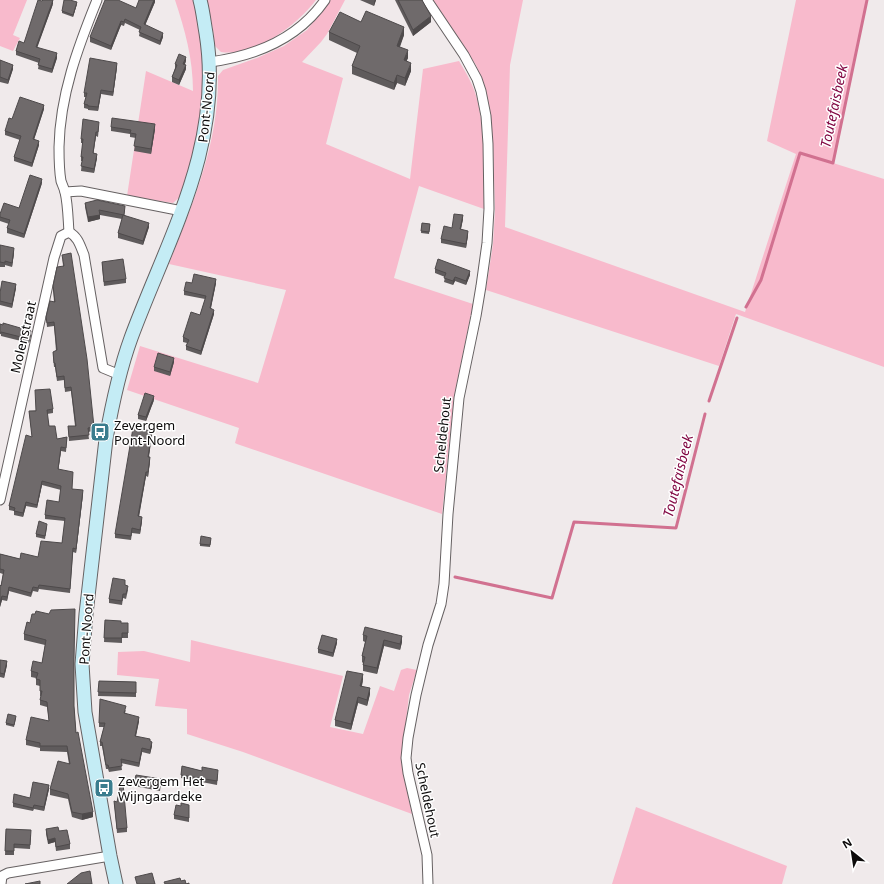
<svg xmlns="http://www.w3.org/2000/svg" width="884" height="884" font-family="'Noto Sans',sans-serif">
<style>
.green{fill:#f8bacc}
.lines{fill:none;stroke-linecap:round;stroke-linejoin:round}
.stream{stroke:#d17190;stroke-width:3}
.street-casing{stroke:#666162;stroke-width:11}
.secondary-casing{stroke:#666162;stroke-width:15}
.street{stroke:#fff;stroke-width:9}
.secondary{stroke:#c4ecf5;stroke-width:13}
.wall{fill:#5f5b5c}
.shaded-wall{fill:#4e4a4b}
.building{fill:#6f6a6b;stroke:#4e4a4b}
.labels{text-anchor:middle;stroke-width:3;stroke-linejoin:round;paint-order:stroke}
.street-label{font-size:13px;fill:#0d0b0b;stroke:#fff}
.poi-label{font-size:13px;fill:#0d0b0b;stroke:#fff;text-anchor:start}
.water-label{font-size:14px;font-style:italic;fill:#820843;stroke:#fff}
</style>
<rect width="100%" height="100%" fill="#f0eaeb"/>
<!-- green -->
<g class="green">
<path d="M0,0H27L13,35L20,38L13,51L0,46Z"/>
<path d="M175,0H195L205,63L200,130L182,195L173,203L127,196L146,71L193,91C193,59 185,30 175,0Z"/>
<path d="M207,0H316C296,26 255,57 221,52L214,45V35Z"/>
<path d="M330,0H345L327,34L321,42L302,62L343,78L326,144L410,179L423,69L459,61C467,74 475,88 478,103C486,136 483,175 484,209L419,186L394,278L473,304L454,397L442,514L237,444L235,443L239,428L127,390L140,346L258,383L286,290L169,264C193,203 219,143 218,76L223,70L257,58L284,46L307,30Z"/>
<path d="M433,0H523L510,65L505,227L745,312L796,154L767,141L796,0H867L833,163L884,179V367L736,314L719,366L486,290L493,244L495,211L493,143L488,101L485,88L476,65L436,7Z"/>
<path d="M191,640L343,676L330,727L363,734L380,686L394,691L401,670L407,668L417,670L409,695L402,756L405,781L412,814L243,752L187,734V709L155,706L159,679L117,675L118,652L144,651L190,662Z"/>
<path d="M636,807L787,866L782,884H612Z"/>
</g>
<g class="lines">
<!-- stream -->
<g class="stream">
<path d="M746,307L761,280L800,153L833,163L867,0"/>
<path d="M709,401L737,318"/>
<path d="M455,577L552,598L574,522L676,528L705,414"/>
</g>
<defs>
<g id="street">
<path d="M427,0L464,55L477,79L481,91L486,116L488,144L489,209L487,243L481,286L476,316L459,398L448,514L444,584L441,604L428,645L416,695L408,738L406,758L408,773L427,855L428,884"/>
<path d="M210,62C255,56 298,39 325,0"/>
<path d="M65,192L81,191L182,211"/>
<path d="M69,232C68,219 68,205 65,192C64,188 62,184 61,181C59,170 59,157 59,147C60,95 78,47 97,0"/>
<path d="M69,232C78,237 80,245 84,255L103,368L120,375"/>
<path d="M0,500L54,258L61,236L69,232"/>
<path d="M1,884L2,876L8,873L110,856"/>
</g>
<path id="secondary" d="M116,884L110,856L85,712L82,664L86,614L106,439C112,405 119,371 131,338C168,238 224,144 206,33C204,22 203,11 200,0"/>
</defs>
<!-- street casing -->
<use href="#street" class="street-casing"/>
<!-- secondary casing -->
<use href="#secondary" class="secondary-casing"/>
<!-- street -->
<use href="#street" class="street"/>
<!-- secondary -->
<use href="#secondary" class="secondary"/>
</g>
<!-- wall -->
<g class="wall">
<path d="M155,0V2L145,25L163,37L160,45L139,36L140,30L125,23L124,26L121,25L111,50L90,42V37L136,8Z"/>
<path d="M360,0H376L374,6Z"/>
<path d="M395,0H422L431,22L413,36Z"/>
<path d="M53,4L37,47L57,58L52,73L38,69L39,63L16,55V51L24,43Z"/>
<path d="M77,4L73,17L62,13V11Z"/>
<path d="M361,22L404,35L400,47L408,58L406,61L411,71L405,86L397,83L394,90L352,74V66L357,53L329,40V32Z"/>
<path d="M0,60L13,69L8,84L0,82Z"/>
<path d="M186,61L185,64L186,69L179,85L172,82V77L175,68V64Z"/>
<path d="M117,67L113,96L101,94L98,111L88,110V109L84,108V104L86,97H84V93Z"/>
<path d="M44,109L34,139L39,145L32,167L14,161V157L20,140L5,135V131L12,119Z"/>
<path d="M99,126L98,137L96,136L93,153L97,158L94,173L81,171L82,161H81V157L83,143H81V139Z"/>
<path d="M111,127L155,129L151,154L134,151L136,138L130,137V134L111,131Z"/>
<path d="M42,183L24,238L7,233V228L9,224L0,221V214L19,208Z"/>
<path d="M85,203L125,210L124,215L149,227L143,245L118,238V233L122,219L100,215V219L88,222L85,207Z"/>
<path d="M463,219L461,229L468,235L466,248L441,243V239L452,228Z"/>
<path d="M422,223L430,224L429,234L421,233Z"/>
<path d="M0,245L14,253L12,267L5,265V267H0Z"/>
<path d="M62,255L94,427V431L88,432L89,439L69,441L68,426H75L71,391L65,392L64,380L57,381L55,367H54L53,356V352L56,351L54,326L47,327L46,317L54,302L53,286L63,266Z"/>
<path d="M102,262L126,279V283L104,286L102,266Z"/>
<path d="M435,269L470,275L466,285L455,281L453,285L444,282L445,277L435,273Z"/>
<path d="M192,283H216L211,308L214,314L201,355L186,350V346L187,343L183,342V337L200,315L205,299L184,295V291Z"/>
<path d="M16,288L12,308L0,305V293Z"/>
<path d="M0,324L31,335L29,343L1,336Z"/>
<path d="M174,362L170,376L154,371V367Z"/>
<path d="M154,400L146,421L138,419V415Z"/>
<path d="M53,409V413L47,414L49,426L57,439L67,437L66,452L61,451L58,470L72,489L83,494L76,553L73,552L70,593L39,589L38,592L33,591L31,597L9,591L7,601L2,600L0,607V585L1,586L3,574L0,573V554L20,559L38,557L62,543L65,521L45,519V515L59,502L61,490L42,485L37,508L26,506L23,517L14,515V511L9,510V506L32,437L29,411Z"/>
<path d="M152,435L149,457L150,461L148,477L146,476L139,517L142,521L140,534L132,533L131,540L115,538V534Z"/>
<path d="M47,527L45,539L36,537V534Z"/>
<path d="M211,540L210,547L200,546V544Z"/>
<path d="M125,585L128,590L126,599L123,598L122,605L109,603V599Z"/>
<path d="M105,620L121,623H128V638H122V643L104,642Z"/>
<path d="M27,622L74,663V706L76,733L93,817L82,820L72,817L68,799L50,795V789L69,764L67,752L40,751V748L26,745V740L49,721L47,707L40,705V700L41,696H40V686L36,685V678L31,677V671L42,663L45,645L24,640V634Z"/>
<path d="M363,635L402,642L400,650L384,646L377,674L363,671V663L362,662V656L365,642L363,641Z"/>
<path d="M337,643L333,657L318,653V649Z"/>
<path d="M0,660L7,665L4,678L0,677Z"/>
<path d="M363,680L362,686L370,694L367,706L358,703L351,730L335,726V720Z"/>
<path d="M99,681L136,682V697L98,696Z"/>
<path d="M126,710L125,713L139,721L136,736L150,741L152,746L150,754L142,752L139,767L121,763L122,770L109,772L108,769H106L102,746H100V742L104,727H99V723Z"/>
<path d="M16,718L14,727L6,725V723Z"/>
<path d="M182,766L202,771L218,774L217,785L181,778Z"/>
<path d="M134,782L161,783L160,791L134,786Z"/>
<path d="M49,789L44,811L34,809L33,811L13,807V803L30,798Z"/>
<path d="M114,801L127,828V832L117,833Z"/>
<path d="M189,805V822L174,819V815L181,806Z"/>
<path d="M6,829L31,835L30,849L14,848V855H5Z"/>
<path d="M46,829L59,831L70,844V849L56,851L55,842L48,844L46,834Z"/>
</g>
<!-- shaded-wall -->
<g class="shaded-wall">
<path d="M53,0V4L36,51V47Z"/>
<path d="M154,0H155V2L144,28V24Z"/>
<path d="M375,0H376L374,6V2Z"/>
<path d="M77,2V4L73,17V15Z"/>
<path d="M431,16V22L413,36V30Z"/>
<path d="M121,21V25L111,50V46Z"/>
<path d="M404,27V35L397,53V46Z"/>
<path d="M163,33V37L160,45V41Z"/>
<path d="M408,50V58L404,67V60Z"/>
<path d="M57,53V58L52,73V69Z"/>
<path d="M186,57V61L183,68V64Z"/>
<path d="M117,63V67L113,96V92Z"/>
<path d="M411,63V71L405,86V78Z"/>
<path d="M13,65V69L8,84V80Z"/>
<path d="M186,65V69L179,85V80Z"/>
<path d="M397,75V83L394,90V83Z"/>
<path d="M101,90V94L98,111V107Z"/>
<path d="M44,105V109L33,143V139Z"/>
<path d="M155,124V129L151,154V149Z"/>
<path d="M96,132V136L93,157V153Z"/>
<path d="M39,141V145L32,167V163Z"/>
<path d="M97,154V158L94,173V169Z"/>
<path d="M42,179V183L24,238V234Z"/>
<path d="M100,215V219L88,222V217Z"/>
<path d="M463,215V219L460,233V229Z"/>
<path d="M149,223V227L143,245V241Z"/>
<path d="M468,231V235L466,248V244Z"/>
<path d="M14,248V253L12,267V263Z"/>
<path d="M470,271V275L466,285V281Z"/>
<path d="M455,277V281L453,285V281Z"/>
<path d="M216,279V283L210,312V308Z"/>
<path d="M16,284V288L12,308V304Z"/>
<path d="M214,310V314L201,355V351Z"/>
<path d="M31,331V335L29,343V339Z"/>
<path d="M174,358V362L170,376V372Z"/>
<path d="M154,396V400L146,421V417Z"/>
<path d="M152,431V435L148,461V457Z"/>
<path d="M61,447V451L58,473V469Z"/>
<path d="M150,457V461L148,477V472Z"/>
<path d="M146,472V476L138,521V516Z"/>
<path d="M42,481V485L37,508V505Z"/>
<path d="M83,490V494L76,553V549Z"/>
<path d="M26,502V506L23,517V513Z"/>
<path d="M142,517V521L140,534V530Z"/>
<path d="M9,587V591L7,601V597Z"/>
<path d="M2,596V600L0,607V603Z"/>
<path d="M402,636V642L400,650V644Z"/>
<path d="M337,639V643L333,657V653Z"/>
<path d="M384,640V646L377,674V668Z"/>
<path d="M7,661V665L4,678V674Z"/>
<path d="M363,674V680L360,692V686Z"/>
<path d="M370,688V694L367,706V700Z"/>
<path d="M358,697V703L351,730V724Z"/>
<path d="M139,717V721L135,740V736Z"/>
<path d="M152,742V746L150,754V750Z"/>
<path d="M142,748V752L139,767V763Z"/>
<path d="M49,785V789L44,811V807Z"/>
<path d="M93,812V817L82,820V814Z"/>
<path d="M55,838V842L48,844V840Z"/>
</g>
<!-- building -->
<g class="building">
<path d="M38,0L42,1L43,0H53L36,47L57,53L52,69L38,65L40,59L16,51L19,41L24,43Z"/>
<path d="M64,0H70L77,2L73,15L62,11Z"/>
<path d="M105,0H118L136,8L139,0H154L144,24L163,33L160,41L139,32L141,27L125,19L124,22L121,21L111,46L90,37Z"/>
<path d="M398,0H422L431,16L413,30Z"/>
<path d="M366,11L404,27L397,46L408,50L404,60L411,63L405,78L397,75L394,83L352,66L360,46L329,32L340,12L361,22Z"/>
<path d="M179,54L186,57L183,64L186,65L179,80L172,77L177,65L175,64Z"/>
<path d="M90,58L117,63L113,92L101,90L98,107L88,106V105L84,104L87,93H84Z"/>
<path d="M0,60L13,65L8,80L0,77Z"/>
<path d="M20,97L44,105L33,139L39,141L32,163L14,157L21,136L5,131L9,118L12,119Z"/>
<path d="M112,118L155,124L151,149L134,146L136,134L130,133L131,130L111,127Z"/>
<path d="M83,119L99,122L98,132H96L93,153L97,154L94,169L81,166L83,157H81L83,139H81Z"/>
<path d="M30,175L42,179L24,234L7,228L10,220L0,217V214L4,203L19,208Z"/>
<path d="M97,200L125,206L124,215L99,210L100,215L88,217L85,203Z"/>
<path d="M454,214L463,215L460,229L468,231L466,244L441,239L444,226L452,228Z"/>
<path d="M123,215L149,223L143,241L118,233Z"/>
<path d="M422,223L430,224L429,232L421,231Z"/>
<path d="M0,245L14,248L12,263L5,261V263L0,262Z"/>
<path d="M71,253L87,359L94,427L88,428L89,435L69,437L68,426H76L71,387L65,388L64,376L57,377L55,363H54L53,352L57,350L54,322L47,323L46,317L50,301L55,302L53,286L57,267L64,266L62,255Z"/>
<path d="M123,259L126,279L104,282L102,262Z"/>
<path d="M438,259L470,271L466,281L455,277L453,281L444,278L446,273L435,269Z"/>
<path d="M194,274L216,279L210,308L214,310L201,351L186,346L189,340L183,337L191,312L200,315L206,296L184,291L186,282L192,283Z"/>
<path d="M2,281L16,284L12,304L0,301V293Z"/>
<path d="M3,323L31,331L29,339L1,332L0,334V324L3,325Z"/>
<path d="M158,353L174,358L170,372L154,367Z"/>
<path d="M50,389L53,409L47,410L49,426H55L57,439L67,437L66,448L61,447L58,469L73,472L72,489L83,490L76,549L73,548L70,589L39,585L38,588L33,587L31,593L9,587L7,597L2,596L0,603V585L1,586L4,570L0,569V554L20,559L21,553L38,557L41,541L62,543L65,518L45,515L47,500L59,502L61,486L42,481L37,505L26,502L23,513L14,511L15,508L9,506L26,435L32,437L29,411H36L35,390Z"/>
<path d="M145,393L154,396L146,417L138,415Z"/>
<path d="M133,428L152,431L148,457H150L148,472H146L138,516L142,517L140,530L132,528L131,536L115,534Z"/>
<path d="M39,521L47,524L45,536L36,534Z"/>
<path d="M201,536L211,538L210,545L200,544Z"/>
<path d="M113,578L125,580V585L128,586L126,594H123L122,601L109,599Z"/>
<path d="M75,609L74,659V706L76,733L78,732L93,812L82,814L72,812L68,794L50,789L58,761L70,764L67,746H40V743L26,740L31,717L49,721L47,702L40,700L42,691H40V680L36,679L38,673L31,671L33,661L42,663L46,640L24,634L27,622L30,623L32,614H35L36,611L49,614L51,610Z"/>
<path d="M105,620L121,621V623H128V633H122V638H104Z"/>
<path d="M365,627L402,636L400,644L384,640L377,668L363,665L365,657L362,656L367,636L363,635Z"/>
<path d="M322,635L337,639L333,653L318,649Z"/>
<path d="M0,660L7,661L4,674L0,673Z"/>
<path d="M347,671L363,674L360,686L370,688L367,700L358,697L351,724L335,720Z"/>
<path d="M99,681L136,682V693L98,692Z"/>
<path d="M100,699L126,706L124,713L139,717L135,736L150,739V741L152,742L150,750L142,748L139,763L121,759L122,766L109,768L108,765H106L102,742H100L105,723H99Z"/>
<path d="M8,714L16,716L14,725L6,723Z"/>
<path d="M182,766L202,771V767L218,770L217,781L181,775Z"/>
<path d="M136,775L161,779L160,787L134,782Z"/>
<path d="M33,782L49,785L44,807L34,805L33,808L13,803L14,794L30,798Z"/>
<path d="M121,782L123,783L127,828L117,829L114,801L117,802Z"/>
<path d="M181,803L189,805V818L174,815L176,805L181,806Z"/>
<path d="M58,827L59,831L67,830L70,844L56,847L55,838L48,840L46,829Z"/>
<path d="M6,829L31,830L30,845L14,844V851H5Z"/>
<path d="M90,871L92,884H67L81,873Z"/>
<path d="M152,873L155,884H137L135,877Z"/>
<path d="M180,878L181,881L185,880L186,884L189,883V884H165L164,882Z"/>
<path d="M40,881V884H25Z"/>
</g>
<!-- icons -->
<defs>
<symbol id="bus-square" viewBox="-11 -11 22 22"><rect x="-9" y="-9" width="18" height="18" rx="4" fill="#3a7d8e" stroke="#fff"/><path d="M-5-6H5V4H4V6H2V4H-2V6H-4V4H-5ZM-3.5-4V0h7V-4ZM-3.5 1.2v1.5H-2V1.2ZM2 1.2v1.5H3.5V1.2Z" fill="#fff"/></symbol>
</defs>
<g fill-rule="evenodd">
<use href="#bus-square" x="89" y="421" width="22" height="22"/>
<use href="#bus-square" x="93" y="777" width="22" height="22"/>
</g>
<g class="labels">
<!-- street labels -->
<g class="street-label">
<text transform="translate(206 107) rotate(-84)" y="5">Pont-Noord</text>
<text transform="translate(23 337) rotate(-77)" y="5">Molenstraat</text>
<text transform="translate(442 435) rotate(-84)" y="5">Scheldehout</text>
<text transform="translate(86 629) rotate(-86)" y="5">Pont-Noord</text>
<text transform="translate(428 800) rotate(78)" y="5">Scheldehout</text>
</g>
<!-- poi labels -->
<g class="poi-label">
<text x="114" y="430">Zevergem<tspan x="114" dy="15">Pont-Noord</tspan></text>
<text x="118" y="786">Zevergem Het<tspan x="118" dy="15">Wijngaardeke</tspan></text>
</g>
<!-- water labels -->
<g class="water-label">
<text transform="translate(834 106) rotate(-78)" y="5">Toutefaisbeek</text>
<text transform="translate(678 476) rotate(-76)" y="5">Toutefaisbeek</text>
</g>
</g>
<!-- north arrow -->
<g transform="translate(852 852) rotate(330)" stroke="#ffffff" stroke-width="3" paint-order="stroke">
<path d="M0-3L7 15L0 10L-7 15Z" fill="#0d0b0b"/>
<text y="-6" font-size="11" font-weight="bold" text-anchor="middle" fill="#0d0b0b">N</text>
</g>
</svg>
